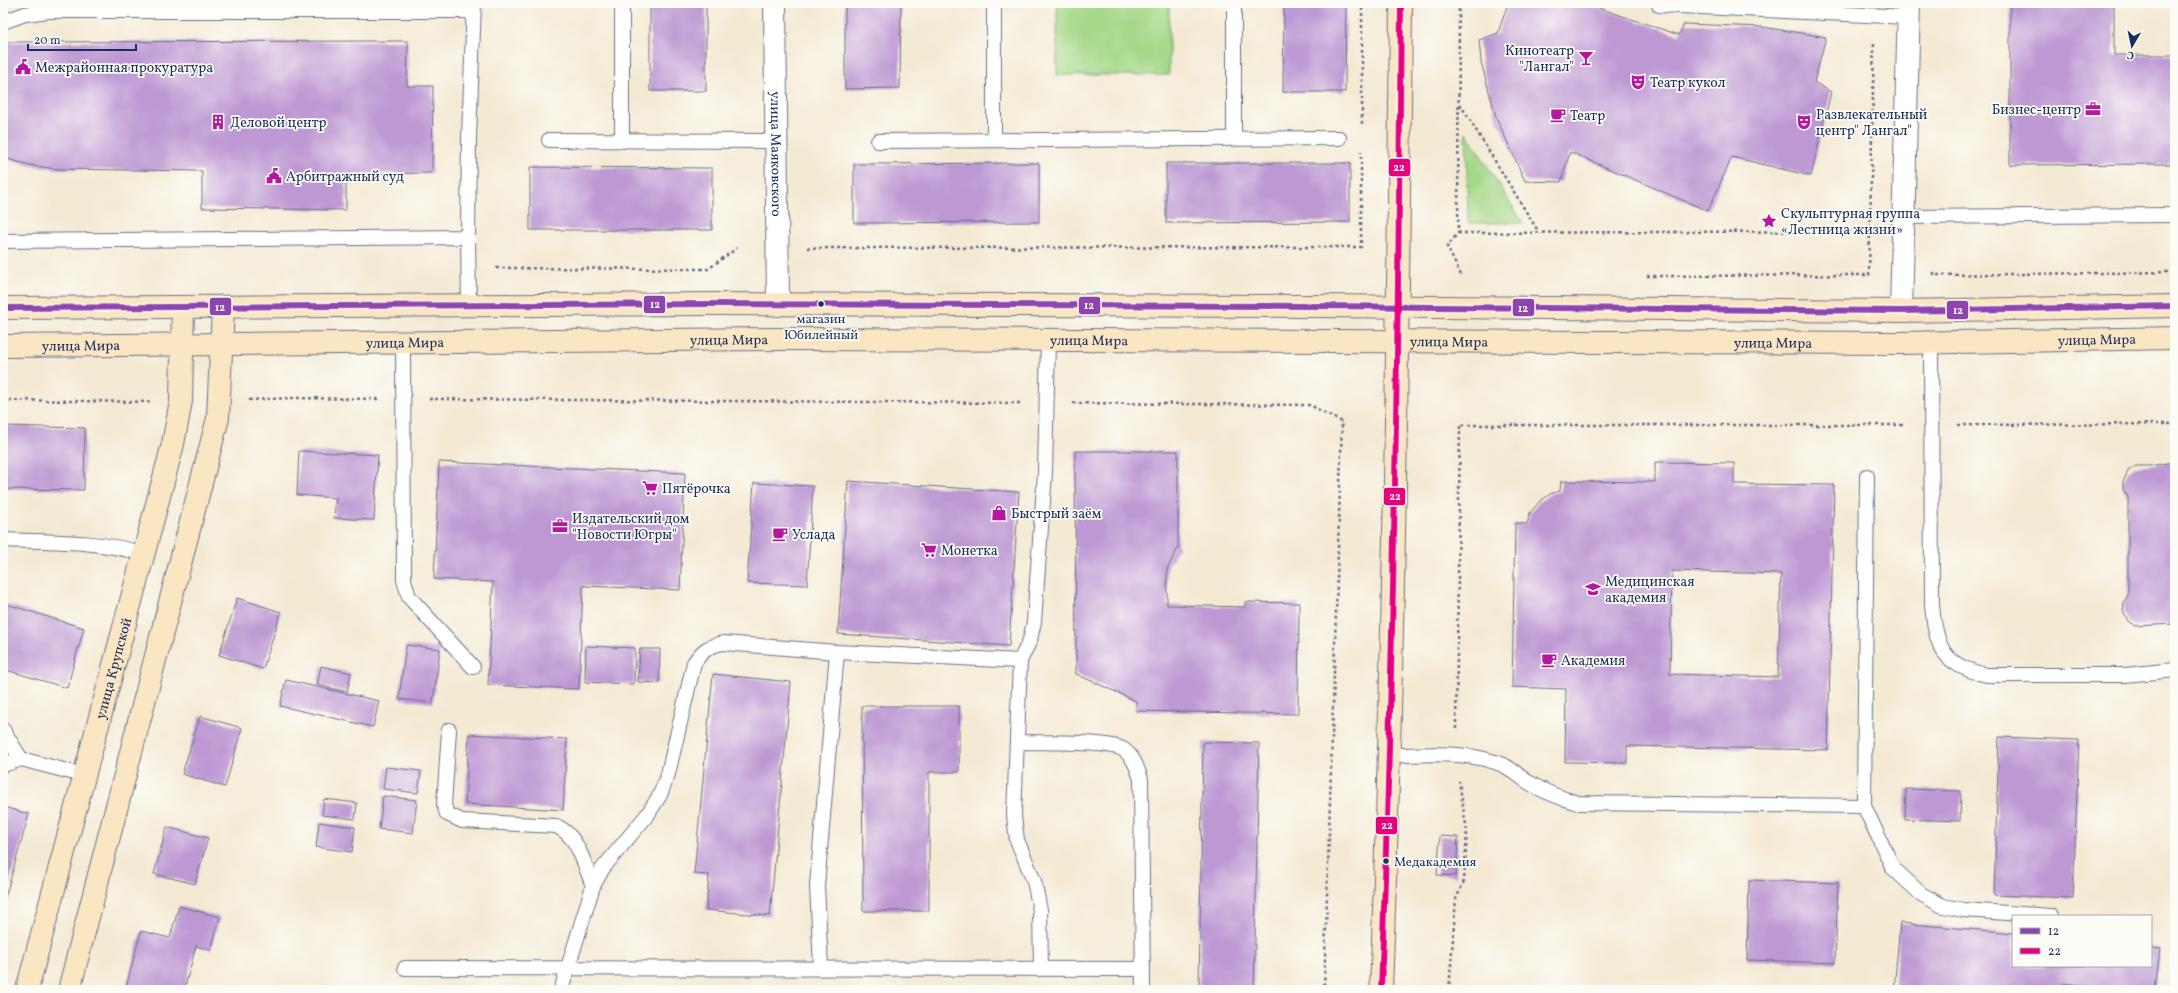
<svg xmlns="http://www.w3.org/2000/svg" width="2178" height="993" font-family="Vollkorn,serif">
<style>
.green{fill:#a5d888;stroke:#608473}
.building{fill:#bd98d3;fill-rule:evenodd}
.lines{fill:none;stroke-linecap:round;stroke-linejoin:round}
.lane-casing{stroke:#677087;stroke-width:16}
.street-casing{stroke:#677087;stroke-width:24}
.secondary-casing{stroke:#677087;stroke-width:24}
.path{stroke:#677087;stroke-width:2.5;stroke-dasharray:3 3;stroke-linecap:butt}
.lane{stroke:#fff;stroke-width:14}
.street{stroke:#fff;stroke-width:22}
.secondary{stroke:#fbe6c4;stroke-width:22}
.bus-1-casing{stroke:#fdfcf7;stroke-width:9}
.bus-2-casing{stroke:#fdfcf7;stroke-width:9}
.bus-1{stroke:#8e44ad;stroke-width:6}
.bus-2{stroke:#e5007d;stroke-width:6}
.bus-dot{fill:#1b2f5e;stroke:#fdfcf7;stroke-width:1.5}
.labels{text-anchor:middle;stroke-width:3.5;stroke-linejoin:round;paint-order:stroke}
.bus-label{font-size:13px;fill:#1b2f5e;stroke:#fdfcf7}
.poi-label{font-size:14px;fill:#1b2f5e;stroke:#fdfcf7;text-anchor:start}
.street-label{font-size:14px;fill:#1b2f5e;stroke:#fdfcf7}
.line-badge{stroke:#fdfcf7;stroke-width:1.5}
.badge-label{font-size:11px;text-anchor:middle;font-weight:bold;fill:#fff}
</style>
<rect width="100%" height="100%" fill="#fdfcf7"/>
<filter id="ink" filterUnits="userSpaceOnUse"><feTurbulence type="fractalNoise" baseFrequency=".025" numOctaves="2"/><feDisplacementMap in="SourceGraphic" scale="8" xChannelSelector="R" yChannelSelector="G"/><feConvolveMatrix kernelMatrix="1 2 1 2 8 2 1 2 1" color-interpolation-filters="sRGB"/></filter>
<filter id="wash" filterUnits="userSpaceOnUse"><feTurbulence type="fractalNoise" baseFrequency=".012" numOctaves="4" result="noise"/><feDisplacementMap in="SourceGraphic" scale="16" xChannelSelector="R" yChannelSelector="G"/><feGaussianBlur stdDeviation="0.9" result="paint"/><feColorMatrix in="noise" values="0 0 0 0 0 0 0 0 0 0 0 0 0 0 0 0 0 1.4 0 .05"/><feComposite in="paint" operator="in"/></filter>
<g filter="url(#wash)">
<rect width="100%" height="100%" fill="#f4ead4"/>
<!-- green -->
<g class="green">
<rect x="1057" y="3" width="112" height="72"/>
<path d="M1466,132L1523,223H1468Z"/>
</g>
<g id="blocks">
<!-- building -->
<g class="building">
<rect x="650" y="3" width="56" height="88"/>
<path d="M845,3H901L900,88L845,89Z"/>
<path d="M1284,3H1346L1345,92H1283Z"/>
<path d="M1508,3H1584L1679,35L1684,24L1762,27L1826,37L1814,82L1831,92L1811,176L1732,157L1708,211L1570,152L1561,182L1525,181L1496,117L1481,62L1479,40L1498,33Z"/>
<path d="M2010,3H2114V55H2175V164L2010,165Z"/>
<path d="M408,41L407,86H433L432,173L346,174V210L202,208V171L57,169L34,166L3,158V42Z"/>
<path d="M1039,163V222L854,223V164Z"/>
<path d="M1166,163H1350V222L1166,223Z"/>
<path d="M530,167L712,168V230H530Z"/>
<path d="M3,426L85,428L84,490L3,489Z"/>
<path d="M299,451L378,455L374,520L334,518L336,498L297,495Z"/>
<path d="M1075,451H1178V548L1167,569V605L1245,607V602L1299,603L1298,714L1136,711V701L1076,674Z"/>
<path d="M439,462L685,473L680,590L583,586L579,689L488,685L493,582L434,579Z"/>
<path d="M1655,462L1734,463V484L1834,485L1828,750L1627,746V763L1565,762L1566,689L1512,687L1515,523L1527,524L1530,513L1539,502L1550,494L1560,491L1561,481L1655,482ZM1672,571L1781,574L1778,677L1670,674Z"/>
<path d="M2175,462V624L2135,626L2128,621L2123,610L2124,602L2128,595V497L2123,489V482L2128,471L2136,466H2149Z"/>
<path d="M848,481L1019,492L1009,646L838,634Z"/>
<path d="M754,483L813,486L807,585L747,583Z"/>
<path d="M237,598L281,612L263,669L219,655Z"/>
<path d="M3,603L84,628L67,688L3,669Z"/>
<path d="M406,645L440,649L433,703L399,699Z"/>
<path d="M586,646L635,648L634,684L585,682Z"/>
<path d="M640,649H660L659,683L638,682Z"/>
<path d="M321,666L351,673L347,692L317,685Z"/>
<path d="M713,674L791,682L770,916L706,910L709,875L694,874Z"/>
<path d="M286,680L379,701L373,727L280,706Z"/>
<path d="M862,706H959V772H929V911H863Z"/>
<path d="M200,716L242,728L225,787L182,774Z"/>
<path d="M469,734L567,739L563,810L465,804Z"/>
<path d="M1999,737L2079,740L2073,898L1994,895Z"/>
<path d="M1203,742L1259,743L1254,990H1199Z"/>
<path d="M386,767L421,771L418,793L383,789Z"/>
<path d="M1906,789L1961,791L1960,821L1905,819Z"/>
<path d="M383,796L417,800L413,833L379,829Z"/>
<path d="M324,799L357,803L355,819L322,815Z"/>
<path d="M3,807L29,814L3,905Z"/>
<path d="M319,822L355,827L352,852L316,847Z"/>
<path d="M167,827L208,838L195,884L154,874Z"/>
<path d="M1440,836L1458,837L1456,876L1437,875Z"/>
<path d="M1749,880L1838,883L1835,963L1747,960Z"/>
<path d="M179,906L220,917L211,950L196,946L184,990H135L126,987L141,931L170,938Z"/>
<path d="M1900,923L2013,933V966H2151V948L2160,949L2155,990H2123L2063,983L2062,990H1894Z"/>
</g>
</g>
</g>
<g filter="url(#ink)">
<use href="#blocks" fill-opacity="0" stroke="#677087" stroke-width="1"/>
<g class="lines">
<defs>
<g id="lane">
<path d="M622,3V141"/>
<path d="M994,3V140"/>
<path d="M1234,3V138"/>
<path d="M1659,5L1908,17"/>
<path d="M3,22L25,14L48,11H473"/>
<path d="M549,140L775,141"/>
<path d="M878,141L1339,138"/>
<path d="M1903,217L2175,215"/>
<path d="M468,237L469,306"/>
<path d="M3,241L468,237L469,138L474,3"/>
<path d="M1931,342L1932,605C1936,648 1943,666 1987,675H2125L2175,670"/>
<path d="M403,343L404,580L409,597L473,667"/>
<path d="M3,540C51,542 98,540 144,554"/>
<path d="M1020,661L1014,816L1017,840L1034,881L1040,910L1041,968"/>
<path d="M3,730L21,759"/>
<path d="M449,730L444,805L447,814L462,821L556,826C578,835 584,864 593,886"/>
<path d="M1017,742C1037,743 1110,740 1124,750C1134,757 1137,768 1141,779L1143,990"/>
<path d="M1390,755C1427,755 1471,750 1505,766C1513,770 1520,777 1528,782C1544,792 1560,798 1578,803L1864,806L1867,476"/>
<path d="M3,765L21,759L86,776"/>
<path d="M1864,806L1893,868L1921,894L1943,906L1964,910L2051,916"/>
<path d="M405,968L1143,969"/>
<path d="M821,968L817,886L837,652"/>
<path d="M561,990L593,886L603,868L648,814L660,795L668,774L694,663C702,651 708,646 723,643L837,652L1020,661L1030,640L1034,622L1045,473L1048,340"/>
</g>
<g id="street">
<path id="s1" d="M775,3L778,305"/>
<path d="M1901,311L1909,3"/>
</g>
<g id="secondary">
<path d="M3,308L712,304L1312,306L1901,311L2175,306"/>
<path id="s2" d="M3,346L779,339L1901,343L2175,338"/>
<path id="s3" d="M27,990L173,444L181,401L183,308"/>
<path d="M69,990L218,418L223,307"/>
<path d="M1381,990C1394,661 1398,332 1401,3"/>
</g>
</defs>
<!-- lane casing -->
<use href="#lane" class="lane-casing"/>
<!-- street casing -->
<use href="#street" class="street-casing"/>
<!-- secondary casing -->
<use href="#secondary" class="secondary-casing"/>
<!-- path -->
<g class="path">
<path d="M1459,3L1458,233L1447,247L1462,277"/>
<path d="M1460,104L1538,231"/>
<path d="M1362,124V3"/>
<path d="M1458,233L1870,231"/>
<path d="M807,248L1361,247V151"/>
<path d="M496,268L708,269L737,248"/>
<path d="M1934,272V275L2175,272"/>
<path d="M1647,276L1869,275L1874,41"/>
<path d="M429,399L1020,403"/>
<path d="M3,400L151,402"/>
<path d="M249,400L290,398L378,399"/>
<path d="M1073,403L1310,405L1342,422L1324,990"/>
<path d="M1958,425L2175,424"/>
<path d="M1456,729L1460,425H1905"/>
<path d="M1449,990L1456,899L1464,881L1467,831L1459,781"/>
</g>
<!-- lane -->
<use href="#lane" class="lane"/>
<!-- street -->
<use href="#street" class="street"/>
<!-- secondary -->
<use href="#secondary" class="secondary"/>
<defs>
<path id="bus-1" d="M3,308L712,304L1312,306L1901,311L2175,306"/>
<path id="bus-2" d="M1381,990C1394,661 1398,332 1401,3"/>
</defs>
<!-- bus-1 casing -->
<use href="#bus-1" class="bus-1-casing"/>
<!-- bus-2 casing -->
<use href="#bus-2" class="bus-2-casing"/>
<!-- bus-1 -->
<use href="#bus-1" class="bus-1"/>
<!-- bus-2 -->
<use href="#bus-2" class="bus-2"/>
</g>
</g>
<!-- icons -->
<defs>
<symbol id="bar-bare" viewBox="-9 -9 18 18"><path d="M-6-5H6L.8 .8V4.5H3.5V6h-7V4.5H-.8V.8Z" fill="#b5179e" stroke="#fdfcf7" stroke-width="2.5" paint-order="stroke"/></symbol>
<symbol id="civic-bare" viewBox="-9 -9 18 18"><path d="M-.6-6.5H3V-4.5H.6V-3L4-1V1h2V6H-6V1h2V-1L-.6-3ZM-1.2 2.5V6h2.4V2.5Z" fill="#b5179e" stroke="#fdfcf7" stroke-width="2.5" paint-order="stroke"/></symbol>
<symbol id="theatre-bare" viewBox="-9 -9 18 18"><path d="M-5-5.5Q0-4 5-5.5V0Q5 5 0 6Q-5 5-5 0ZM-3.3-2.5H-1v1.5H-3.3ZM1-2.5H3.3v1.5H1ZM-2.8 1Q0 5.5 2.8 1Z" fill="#b5179e" stroke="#fdfcf7" stroke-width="2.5" paint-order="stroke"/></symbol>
<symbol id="office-bare" viewBox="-9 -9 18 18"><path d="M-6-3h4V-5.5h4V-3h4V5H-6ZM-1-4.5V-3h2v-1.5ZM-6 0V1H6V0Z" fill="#b5179e" stroke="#fdfcf7" stroke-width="2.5" paint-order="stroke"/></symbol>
<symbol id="cafe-bare" viewBox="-9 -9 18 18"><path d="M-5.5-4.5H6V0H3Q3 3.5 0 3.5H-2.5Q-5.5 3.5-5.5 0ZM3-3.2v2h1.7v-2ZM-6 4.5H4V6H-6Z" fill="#b5179e" stroke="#fdfcf7" stroke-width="2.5" paint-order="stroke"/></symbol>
<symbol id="building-bare" viewBox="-9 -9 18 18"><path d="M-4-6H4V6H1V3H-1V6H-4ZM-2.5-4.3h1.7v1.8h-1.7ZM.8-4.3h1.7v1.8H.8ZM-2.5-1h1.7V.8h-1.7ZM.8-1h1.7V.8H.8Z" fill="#b5179e" stroke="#fdfcf7" stroke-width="2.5" paint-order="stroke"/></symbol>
<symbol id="sight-bare" viewBox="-9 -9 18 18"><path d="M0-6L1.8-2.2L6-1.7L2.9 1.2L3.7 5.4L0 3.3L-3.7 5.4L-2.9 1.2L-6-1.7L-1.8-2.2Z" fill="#b5179e" stroke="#fdfcf7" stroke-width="2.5" paint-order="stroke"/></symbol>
<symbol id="supermarket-bare" viewBox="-9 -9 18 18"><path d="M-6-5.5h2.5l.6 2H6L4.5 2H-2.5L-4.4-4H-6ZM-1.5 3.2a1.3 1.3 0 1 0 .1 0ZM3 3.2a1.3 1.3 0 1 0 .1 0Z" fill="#b5179e" stroke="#fdfcf7" stroke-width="2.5" paint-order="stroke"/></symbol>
<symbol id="shop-bare" viewBox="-9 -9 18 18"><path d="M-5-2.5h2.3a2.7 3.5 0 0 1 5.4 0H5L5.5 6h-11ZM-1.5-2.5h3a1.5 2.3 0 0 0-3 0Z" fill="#b5179e" stroke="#fdfcf7" stroke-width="2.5" paint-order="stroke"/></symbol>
<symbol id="university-bare" viewBox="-9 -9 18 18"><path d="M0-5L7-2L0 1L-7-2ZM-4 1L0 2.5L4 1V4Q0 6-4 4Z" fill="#b5179e" stroke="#fdfcf7" stroke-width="2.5" paint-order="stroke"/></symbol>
</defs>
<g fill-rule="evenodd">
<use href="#bar-bare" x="1575" y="47" width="22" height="22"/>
<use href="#civic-bare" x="12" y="56" width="22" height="22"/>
<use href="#theatre-bare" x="1627" y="71" width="22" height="22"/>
<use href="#office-bare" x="2082" y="98" width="22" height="22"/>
<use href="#cafe-bare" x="1547" y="104" width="22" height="22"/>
<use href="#building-bare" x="207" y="111" width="22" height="22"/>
<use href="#theatre-bare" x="1793" y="111" width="22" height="22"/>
<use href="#civic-bare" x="263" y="165" width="22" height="22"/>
<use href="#sight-bare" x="1758" y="210" width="22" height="22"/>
<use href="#supermarket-bare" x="639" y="477" width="22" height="22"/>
<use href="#shop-bare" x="988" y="502" width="22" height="22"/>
<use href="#office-bare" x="549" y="515" width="22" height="22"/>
<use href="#cafe-bare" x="769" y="523" width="22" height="22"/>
<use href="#supermarket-bare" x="918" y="539" width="22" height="22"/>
<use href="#university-bare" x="1582" y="578" width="22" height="22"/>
<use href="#cafe-bare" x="1538" y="649" width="22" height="22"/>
</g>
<!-- markers -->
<g class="bus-dot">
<circle cx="821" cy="304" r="3.5"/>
<circle cx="1386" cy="861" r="3.5"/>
</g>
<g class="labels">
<!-- bus labels -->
<g class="bus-label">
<text x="821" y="323">магазин<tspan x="821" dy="16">Юбилейный</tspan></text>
<text x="1394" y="866" text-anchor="start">Медакадемия</text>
</g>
<!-- poi labels -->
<g class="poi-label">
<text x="1574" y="55" text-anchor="end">Кинотеатр<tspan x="1574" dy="16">"Лангал"</tspan></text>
<text x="35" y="72">Межрайонная прокуратура</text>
<text x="1650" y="87">Театр кукол</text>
<text x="2081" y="114" text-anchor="end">Бизнес-центр</text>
<text x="1816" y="119">Развлекательный<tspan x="1816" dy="16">центр" Лангал"</tspan></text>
<text x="1570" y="120">Театр</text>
<text x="230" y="127">Деловой центр</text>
<text x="286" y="181">Арбитражный суд</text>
<text x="1781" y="218">Скульптурная группа<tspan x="1781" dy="16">«Лестница жизни»</tspan></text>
<text x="662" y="493">Пятёрочка</text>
<text x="1011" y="518">Быстрый заём</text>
<text x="572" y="523">Издательский дом<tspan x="572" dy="16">"Новости Югры"</tspan></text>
<text x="792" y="539">Услада</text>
<text x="941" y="555">Монетка</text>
<text x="1605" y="586">Медицинская<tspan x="1605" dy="16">академия</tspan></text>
<text x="1561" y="665">Академия</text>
</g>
<!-- street labels -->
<g class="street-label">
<text dy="5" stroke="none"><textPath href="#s1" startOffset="151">улица Маяковского</textPath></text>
<text dy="5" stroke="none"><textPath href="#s2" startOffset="2094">улица Мира</textPath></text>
<text dy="5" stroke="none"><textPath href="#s2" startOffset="726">улица Мира</textPath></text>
<text dy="5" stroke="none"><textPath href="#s2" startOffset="1086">улица Мира</textPath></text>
<text dy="5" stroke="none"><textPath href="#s2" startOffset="1446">улица Мира</textPath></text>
<text dy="5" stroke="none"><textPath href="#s2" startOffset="1770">улица Мира</textPath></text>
<text dy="5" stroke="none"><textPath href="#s2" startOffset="402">улица Мира</textPath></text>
<text dy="5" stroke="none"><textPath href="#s2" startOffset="78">улица Мира</textPath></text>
<text dy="5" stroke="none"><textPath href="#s3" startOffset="333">улица Крупской</textPath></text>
</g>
</g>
<g class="line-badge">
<rect x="1388" y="158" width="23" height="19" rx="4" fill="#e5007d"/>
<rect x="643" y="295" width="23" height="19" rx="4" fill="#8e44ad"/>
<rect x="1078" y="296" width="23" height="19" rx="4" fill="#8e44ad"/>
<rect x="209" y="297" width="23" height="19" rx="4" fill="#8e44ad"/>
<rect x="1512" y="298" width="23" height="19" rx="4" fill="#8e44ad"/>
<rect x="1946" y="300" width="23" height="20" rx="4" fill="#8e44ad"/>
<rect x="1383" y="487" width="23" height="19" rx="4" fill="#e5007d"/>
<rect x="1375" y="816" width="23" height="19" rx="4" fill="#e5007d"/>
</g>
<g class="badge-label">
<text x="1399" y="171">22</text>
<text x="655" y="308">12</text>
<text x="1089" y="309">12</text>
<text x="220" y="311">12</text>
<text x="1523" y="312">12</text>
<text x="1958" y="314">12</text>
<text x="1395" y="500">22</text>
<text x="1387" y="829">22</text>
</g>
<!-- margin -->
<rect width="2178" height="993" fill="none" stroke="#fdfcf7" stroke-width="16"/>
<!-- legend -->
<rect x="2012" y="915" width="140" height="52" fill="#fdfcf7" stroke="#a3aaba"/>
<rect x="2020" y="928" width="20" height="6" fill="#8e44ad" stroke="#a3aaba"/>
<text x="2048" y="935" font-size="12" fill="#1b2f5e">12</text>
<rect x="2020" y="948" width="20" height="6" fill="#e5007d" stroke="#a3aaba"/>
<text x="2048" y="955" font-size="12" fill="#1b2f5e">22</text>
<!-- north arrow -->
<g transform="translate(2132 46) rotate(189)" stroke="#fdfcf7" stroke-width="3" paint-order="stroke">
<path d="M0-3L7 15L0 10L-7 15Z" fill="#1b2f5e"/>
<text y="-6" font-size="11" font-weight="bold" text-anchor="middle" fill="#1b2f5e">С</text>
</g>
<!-- scale -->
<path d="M28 44v6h108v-6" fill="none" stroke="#1b2f5e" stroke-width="2"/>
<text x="34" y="44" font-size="12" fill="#1b2f5e" stroke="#fdfcf7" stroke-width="3" paint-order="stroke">20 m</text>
</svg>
